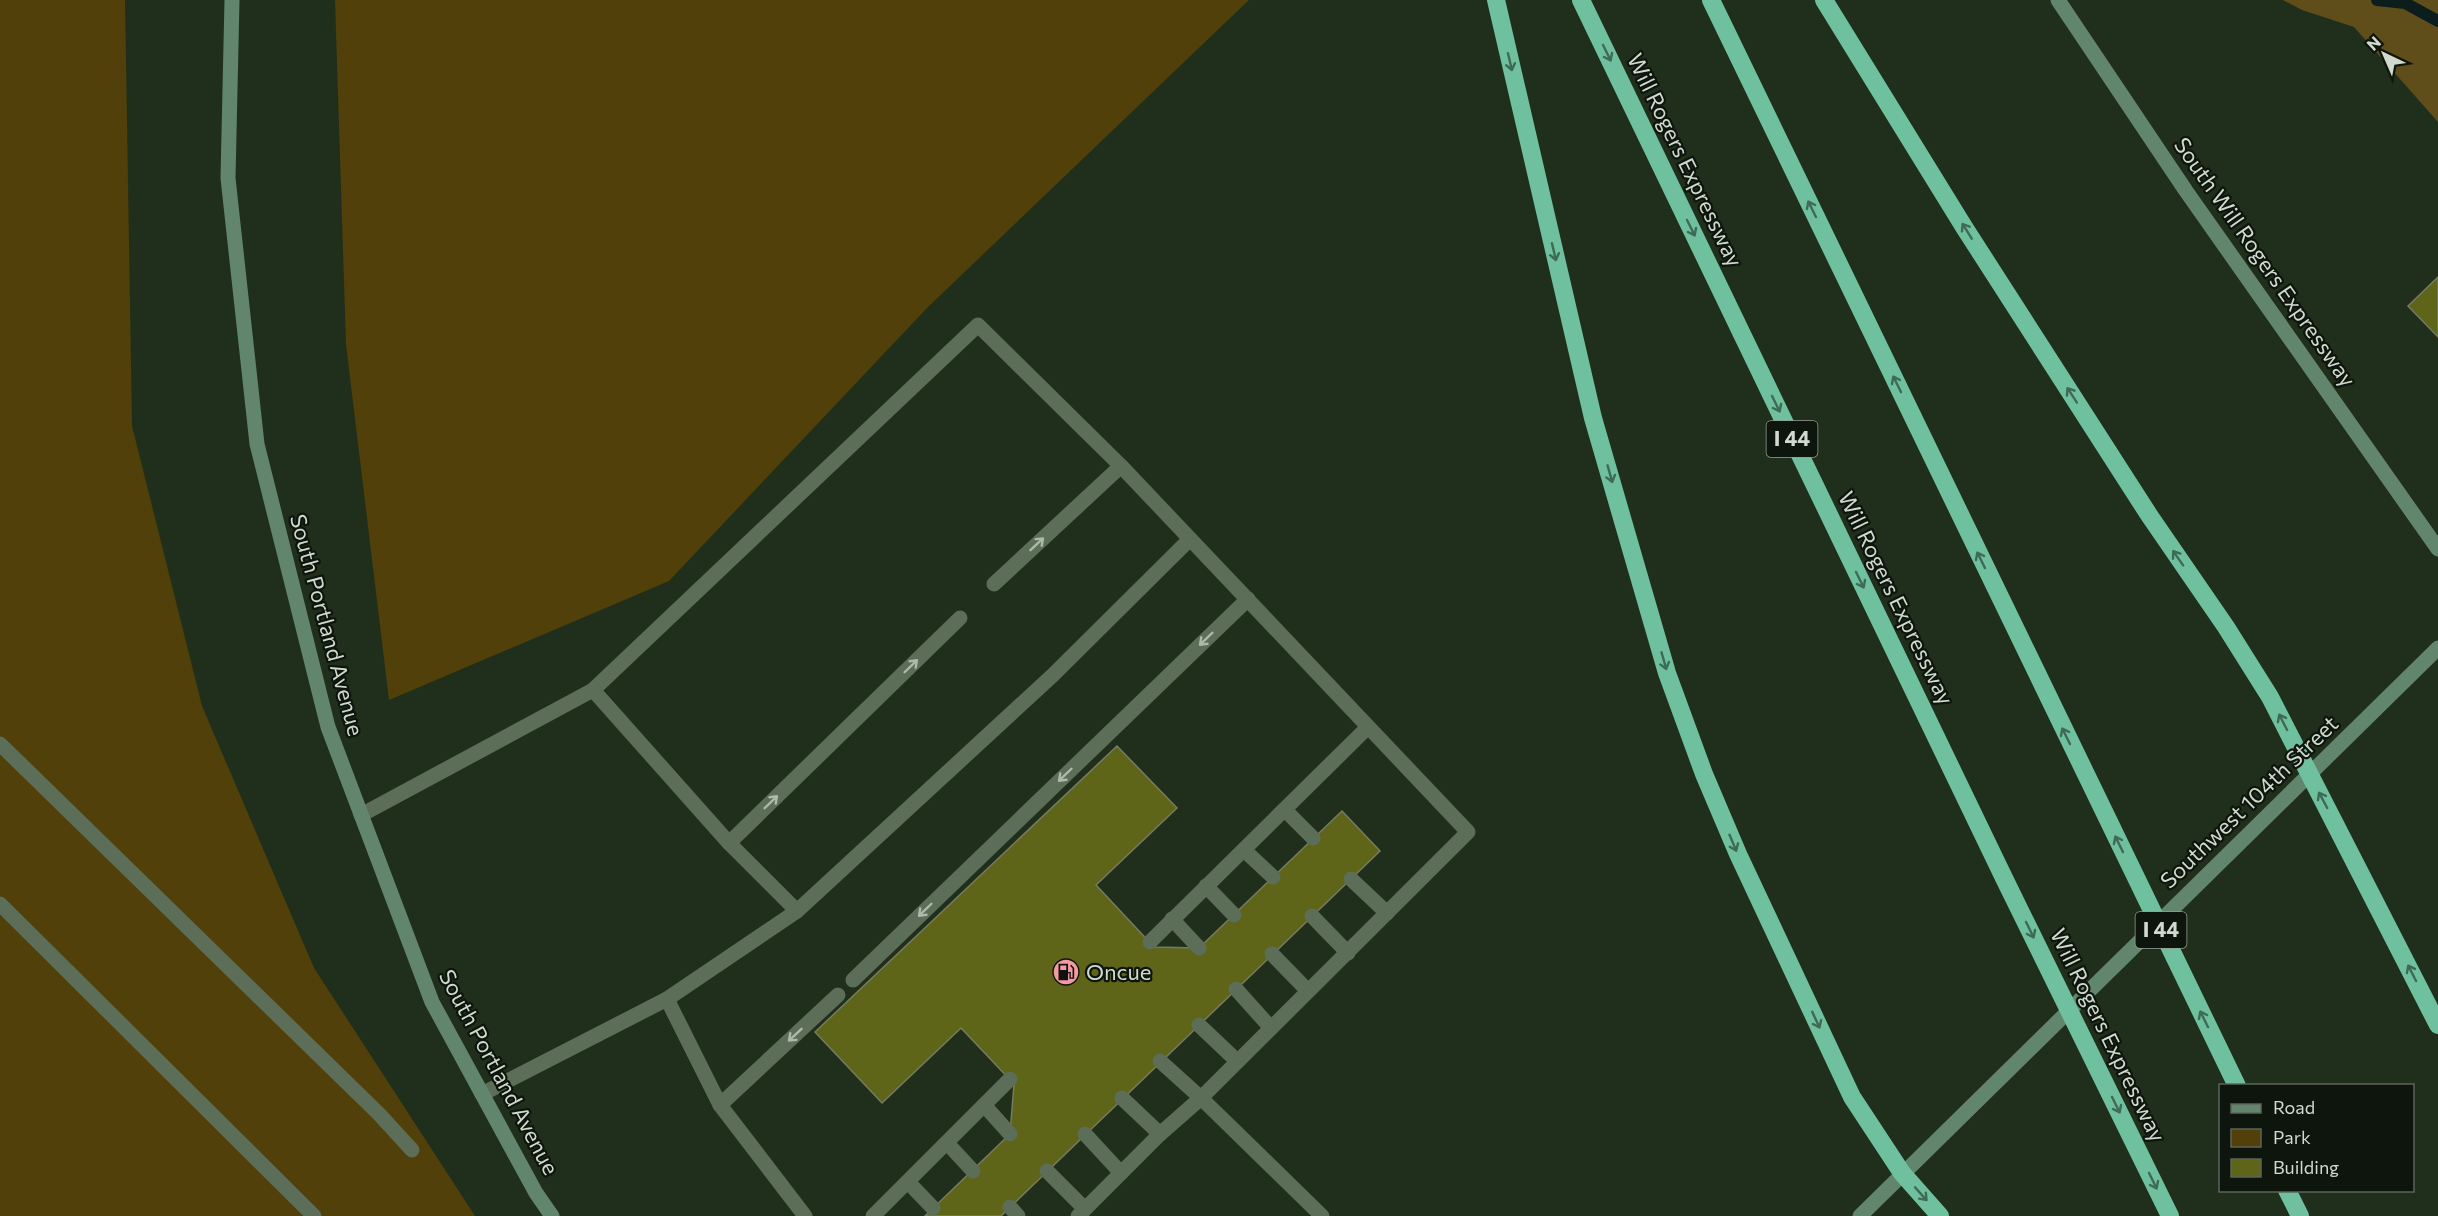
<svg xmlns="http://www.w3.org/2000/svg" width="2438" height="1216" font-family="Commissioner,sans-serif">
<style>
.green{fill:#51400a}
.forest{fill:#604e1a}
.lines{fill:none;stroke-linecap:round;stroke-linejoin:round}
.stream{stroke:#0b1e1d;stroke-width:12}
.building{fill:#5e6519;stroke:#777b61;stroke-width:1.5}
.service{stroke:#5c6d58;stroke-width:15}
.secondary{stroke:#61866d;stroke-width:15}
.motorway{stroke:#6ec09e;stroke-width:18}
.oneway{stroke:#3e6a56}
.oneway2{stroke:#adb9ab}
.labels{text-anchor:middle;stroke-width:4.5;stroke-linejoin:round;paint-order:stroke}
.shield{fill:#0e150d;stroke:#969f94;stroke-width:1.5}
.shield-label{font-size:21px;font-weight:bold;fill:#d0dace}
.street-label{font-size:22px;fill:#d0dace;stroke:#0e150d}
.poi-label{font-size:22px;fill:#d0dace;stroke:#0e150d;text-anchor:start}
</style>
<rect width="100%" height="100%" fill="#202f1c"/>
<!-- green -->
<g class="green">
<path d="M0,0H125L132,426L202,706L314,968L475,1216H0Z"/>
<path d="M335,0H1249L927,308L669,581L389,700L346,344Z"/>
</g>
<!-- forest -->
<path class="forest" d="M2283,0H2438V122L2354,27L2302,10Z"/>
<g class="lines">
<!-- stream -->
<path class="stream" d="M2377,0L2405,3L2438,21"/>
</g>
<!-- building -->
<g class="building">
<path d="M2438,277V337L2408,306Z"/>
<path d="M1117,746L1177,808L1096,885L1154,947L1199,948L1342,811L1380,851L1001,1216H925L1010,1134L1014,1084L961,1028L882,1103L815,1032Z"/>
</g>
<g class="lines">
<!-- service -->
<g class="service">
<path d="M994,584L1121,466"/>
<path d="M593,690L978,325L1121,466L1468,832L1201,1098L1160,1061"/>
<path d="M0,744L379,1114L412,1150"/>
<path d="M1285,810L1313,838"/>
<path d="M361,815L593,690L729,843L797,911L1053,675L1190,539"/>
<path d="M729,843L960,618"/>
<path d="M1244,850L1273,877"/>
<path d="M1351,879L1387,913"/>
<path d="M1206,886L1234,915"/>
<path d="M0,904L314,1216"/>
<path d="M1312,916L1348,953"/>
<path d="M1172,919L1199,948"/>
<path d="M1150,942L1368,727"/>
<path d="M1272,954L1308,991"/>
<path d="M853,980L1248,599"/>
<path d="M1236,989L1271,1028"/>
<path d="M667,999L720,1105L805,1216"/>
<path d="M1199,1025L1237,1061"/>
<path d="M482,1094L667,999L797,911"/>
<path d="M1122,1098L1160,1134"/>
<path d="M720,1105L838,995"/>
<path d="M984,1105L1010,1134"/>
<path d="M1085,1134L1121,1173"/>
<path d="M947,1143L973,1171"/>
<path d="M1047,1171L1085,1209"/>
<path d="M908,1182L933,1208"/>
<path d="M1010,1207L1018,1216"/>
<path d="M873,1216L1010,1079"/>
<path d="M1078,1216L1160,1134L1201,1098L1322,1216"/>
</g>
<!-- secondary -->
<g class="secondary">
<path d="M232,0L228,178L257,444L328,727L432,1002L536,1193L552,1216"/>
<path d="M2058,0L2186,191L2438,549"/>
<path d="M1860,1216L2438,648"/>
</g>
<!-- motorway -->
<g class="motorway">
<path d="M1496,0L1593,418L1667,673L1704,774L1738,854L1852,1097L1902,1173L1940,1216"/>
<path d="M1581,0L2004,878L2170,1216"/>
<path d="M1711,0L2237,1086"/>
<path d="M1824,0L1964,227L2149,515L2226,627L2270,697L2438,1025"/>
<path d="M2287,1190L2300,1216"/>
</g>
</g>
<!-- one-way arrows -->
<defs><path id="oneway-shaft" d="M-6 0H5M1.5-3L5.5 0L1.5 3" fill="none" stroke-width="1.6" stroke-linecap="round" stroke-linejoin="round" transform="scale(1.5)"/></defs>
<g class="oneway">
<use href="#oneway-shaft" transform="translate(1607 53) rotate(64)"/>
<use href="#oneway-shaft" transform="translate(1510 62) rotate(77)"/>
<use href="#oneway-shaft" transform="translate(1812 209) rotate(-116)"/>
<use href="#oneway-shaft" transform="translate(1691 228) rotate(64)"/>
<use href="#oneway-shaft" transform="translate(1967 231) rotate(-122)"/>
<use href="#oneway-shaft" transform="translate(1554 252) rotate(77)"/>
<use href="#oneway-shaft" transform="translate(1897 384) rotate(-116)"/>
<use href="#oneway-shaft" transform="translate(2072 395) rotate(-123)"/>
<use href="#oneway-shaft" transform="translate(1776 404) rotate(64)"/>
<use href="#oneway-shaft" transform="translate(1610 474) rotate(74)"/>
<use href="#oneway-shaft" transform="translate(2178 558) rotate(-125)"/>
<use href="#oneway-shaft" transform="translate(1981 560) rotate(-116)"/>
<use href="#oneway-shaft" transform="translate(1860 580) rotate(64)"/>
<use href="#oneway-shaft" transform="translate(1664 661) rotate(74)"/>
<use href="#oneway-shaft" transform="translate(2283 722) rotate(-117)"/>
<use href="#oneway-shaft" transform="translate(2066 736) rotate(-116)"/>
<use href="#oneway-shaft" transform="translate(2323 800) rotate(-118)"/>
<use href="#oneway-shaft" transform="translate(1733 843) rotate(67)"/>
<use href="#oneway-shaft" transform="translate(2119 844) rotate(-116)"/>
<use href="#oneway-shaft" transform="translate(2030 930) rotate(64)"/>
<use href="#oneway-shaft" transform="translate(2412 973) rotate(-117)"/>
<use href="#oneway-shaft" transform="translate(2204 1019) rotate(-116)"/>
<use href="#oneway-shaft" transform="translate(1816 1020) rotate(65)"/>
<use href="#oneway-shaft" transform="translate(2116 1105) rotate(64)"/>
<use href="#oneway-shaft" transform="translate(2153 1181) rotate(64)"/>
<use href="#oneway-shaft" transform="translate(1921 1194) rotate(48)"/>
</g>
<g class="oneway2">
<use href="#oneway-shaft" transform="translate(1037 544) rotate(-43)"/>
<use href="#oneway-shaft" transform="translate(1206 639) rotate(136)"/>
<use href="#oneway-shaft" transform="translate(911 666) rotate(-44)"/>
<use href="#oneway-shaft" transform="translate(1065 775) rotate(136)"/>
<use href="#oneway-shaft" transform="translate(771 802) rotate(-44)"/>
<use href="#oneway-shaft" transform="translate(925 910) rotate(136)"/>
<use href="#oneway-shaft" transform="translate(795 1035) rotate(137)"/>
</g>
<!-- icons -->
<defs>
<symbol id="fuel-disc" viewBox="-11 -11 22 22"><circle r="9.5" fill="#f49aa2" stroke="#0e150d"/><path d="M-5.5-6h7V0h2V4h1.3V-2.5L3-4.5l.8-.8L6-3V5H2.5V1h-1V6h-7ZM-4.2-4.7v3.2H.2V-4.7Z" fill="#111"/></symbol>
</defs>
<g fill-rule="evenodd">
<use href="#fuel-disc" x="1051" y="957" width="30" height="30"/>
</g>
<g class="labels">
<!-- shield labels -->
<g class="shield">
<rect x="1766.5" y="421" width="51" height="36" rx="4.5"/>
<rect x="2135.5" y="912" width="51" height="36" rx="4.5"/>
</g>
<g class="shield-label">
<text x="1792" y="446">I 44</text>
<text x="2161" y="937">I 44</text>
</g>
<!-- street labels -->
<g class="street-label">
<text transform="translate(1685 160) rotate(64)" y="8">Will Rogers Expressway</text>
<text transform="translate(2265 262) rotate(55)" y="8">South Will Rogers Expressway</text>
<text transform="translate(1896 598) rotate(64)" y="8">Will Rogers Expressway</text>
<text transform="translate(327 625) rotate(75)" y="8">South Portland Avenue</text>
<text transform="translate(2249 802) rotate(-44)" y="8">Southwest 104th Street</text>
<text transform="translate(2108 1035) rotate(64)" y="8">Will Rogers Expressway</text>
<text transform="translate(499 1072) rotate(62)" y="8">South Portland Avenue</text>
</g>
<!-- poi labels -->
<g class="poi-label">
<text x="1086" y="980">Oncue</text>
</g>
</g>
<!-- legend -->
<rect x="2219" y="1084" width="195" height="108" fill="#0e150d" stroke="#5c645a" stroke-width="1.5"/>
<rect x="2231" y="1104" width="30" height="9" fill="#61866d" stroke="#5c645a" stroke-width="1.5"/>
<text x="2273" y="1114" font-size="18" fill="#d0dace">Road</text>
<rect x="2231" y="1129" width="30" height="18" fill="#51400a" stroke="#5c645a" stroke-width="1.5"/>
<text x="2273" y="1144" font-size="18" fill="#d0dace">Park</text>
<rect x="2231" y="1159" width="30" height="18" fill="#5e6519" stroke="#5c645a" stroke-width="1.5"/>
<text x="2273" y="1174" font-size="18" fill="#d0dace">Building</text>
<!-- north arrow -->
<g transform="translate(2384 54) rotate(316)" stroke="#0e150d" stroke-width="4.5" paint-order="stroke">
<path d="M0-4.5L10 22L0 15L-10 22Z" fill="#d0dace"/>
<text y="-9" font-size="16" font-weight="bold" text-anchor="middle" fill="#d0dace">N</text>
</g>
</svg>
